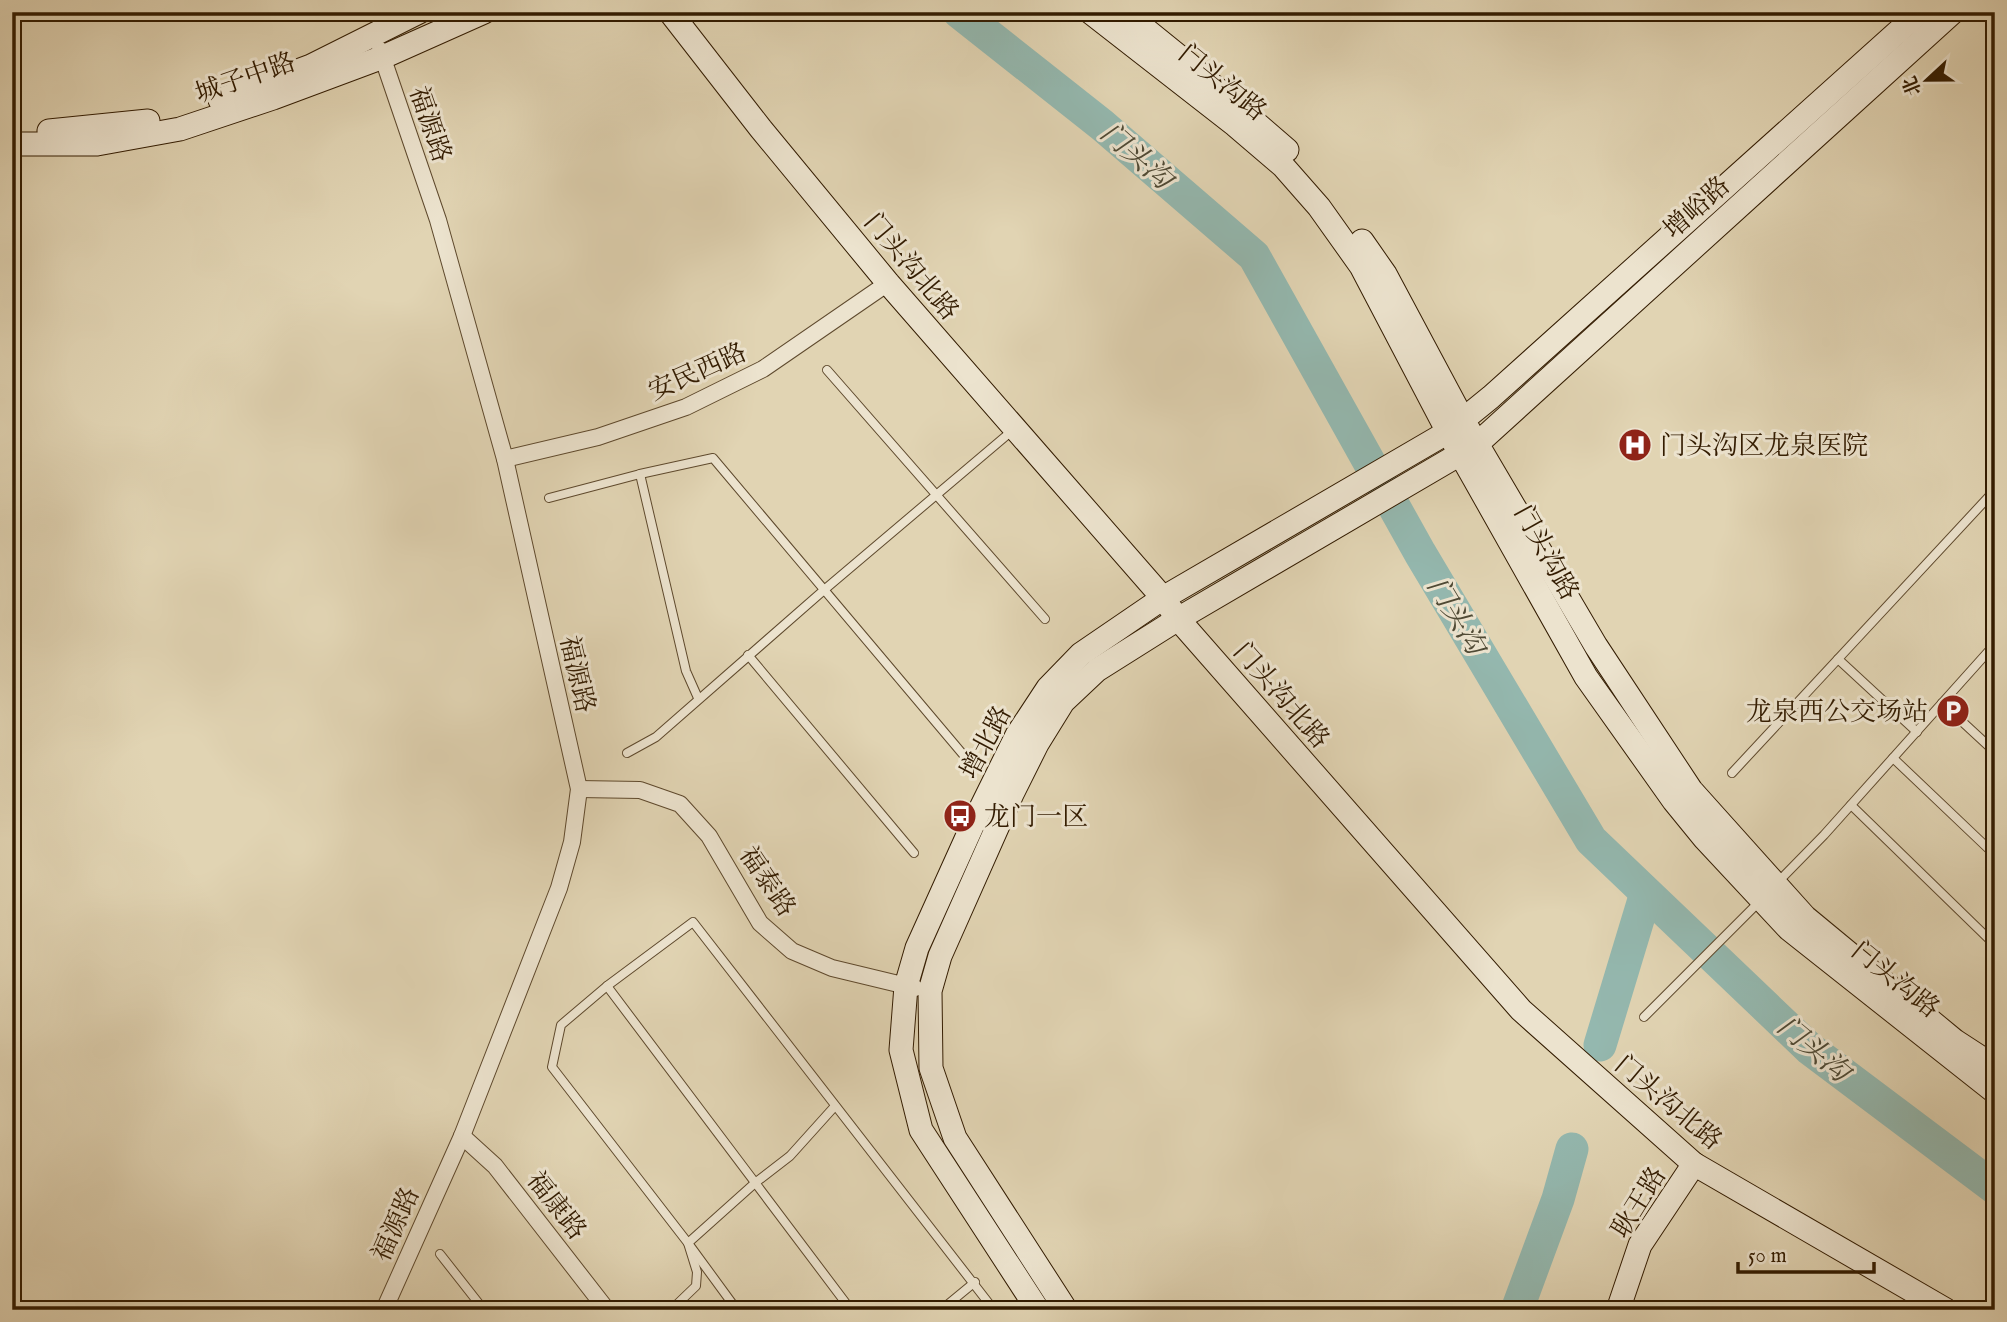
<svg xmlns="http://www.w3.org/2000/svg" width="2007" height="1322" font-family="'IM FELL English','Noto Serif SC',serif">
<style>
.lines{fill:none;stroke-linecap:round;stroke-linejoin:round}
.river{stroke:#94b8af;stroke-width:33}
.lane-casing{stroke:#5e492d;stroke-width:10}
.street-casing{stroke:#5e492d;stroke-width:18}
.secondary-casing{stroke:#321b00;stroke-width:25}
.lane{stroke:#ece3ce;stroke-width:8}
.street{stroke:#ece3ce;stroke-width:16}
.secondary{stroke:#ece3ce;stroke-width:23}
.labels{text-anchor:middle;stroke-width:6;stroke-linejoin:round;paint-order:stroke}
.street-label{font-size:26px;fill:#321b00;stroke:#ece3ce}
.poi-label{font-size:26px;fill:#321b00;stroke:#ece3ce;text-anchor:start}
.water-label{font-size:28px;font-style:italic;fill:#4f4a35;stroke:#ece3ce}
</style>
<rect width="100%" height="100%" fill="#e1d4b3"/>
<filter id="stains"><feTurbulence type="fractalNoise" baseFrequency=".00286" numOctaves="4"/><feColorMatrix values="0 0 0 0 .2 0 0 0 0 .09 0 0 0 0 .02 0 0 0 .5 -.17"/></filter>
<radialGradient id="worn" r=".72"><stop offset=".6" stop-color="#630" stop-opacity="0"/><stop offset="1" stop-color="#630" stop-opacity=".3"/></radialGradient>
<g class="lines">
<!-- river -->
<g class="river">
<path d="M959,12L1102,125L1254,256L1420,553L1591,840L1810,1049L1995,1188"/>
<path d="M1600,1045L1646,893"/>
<path d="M1517,1310L1558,1199L1572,1149"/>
</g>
<defs>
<g id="lane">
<path d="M827,370L1045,619"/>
<path d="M640,474L686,671L698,698"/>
<path d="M549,498L640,474L713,458L966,758"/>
<path d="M748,655L914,853"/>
<path d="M1838,659L1917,732"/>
<path d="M1942,703L1995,752"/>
<path d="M627,753L656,737L824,590L1013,430"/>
<path d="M1893,758L1995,855"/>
<path d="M1732,773L1995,490"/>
<path d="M1851,805L1995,945"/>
<path d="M1777,883L1824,835L1995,644"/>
<path d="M607,986L851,1310"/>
<path d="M1644,1017L1761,900"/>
<path d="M440,1254L484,1310"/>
<path d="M671,1310L696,1286L697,1272L688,1243L755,1183L790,1156L835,1106"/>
<path d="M737,1310L688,1243L552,1067L561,1025L607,986L693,922L994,1310"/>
<path d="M941,1310L975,1282"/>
</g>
<g id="street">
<path d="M380,50L438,220L505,459L579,789L572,842L559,888L462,1136L384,1310"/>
<path d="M505,459L598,437L686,407L763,369L888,283"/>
<path d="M579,789L640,790L680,804L709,836L760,923L792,951L832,968L915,988"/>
<path d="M462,1136L495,1166L607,1310"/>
</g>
<g id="secondary">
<path d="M670,12L761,129L888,283L1163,598L1178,619L1521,1010L1694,1164L1946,1310"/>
<path d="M1090,12L1235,125L1283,166L1319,207L1361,266L1448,432L1586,677L1674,801L1705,839L1789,929L1995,1092"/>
<path d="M1124,12L1187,63L1287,150"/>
<path d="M220,100L311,66L419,12"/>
<path d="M49,131L148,121"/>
<path d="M12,144H97L180,129L273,98L383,57L484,12"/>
<path d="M1362,241L1385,274L1463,420L1596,646L1691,790L1805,917L1955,1041L1995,1067"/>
<path d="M1038,1310L921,1130L901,1050L906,986L917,948L973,824L1017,735L1048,688L1081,654L1163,598L1448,432L1491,397L1920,12"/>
<path d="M1066,1310L955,1138L931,1068L930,991L940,956L1012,794L1037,744L1063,702L1097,670L1178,619L1477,444L1953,12"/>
<path d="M1618,1310L1640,1245L1694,1164"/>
</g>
</defs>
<!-- lane casing -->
<use href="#lane" class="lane-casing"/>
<!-- street casing -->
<use href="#street" class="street-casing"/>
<!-- secondary casing -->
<use href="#secondary" class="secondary-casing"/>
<!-- lane -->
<use href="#lane" class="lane"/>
<!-- street -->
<use href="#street" class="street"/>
<!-- secondary -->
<use href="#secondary" class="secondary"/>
</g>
<!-- icons -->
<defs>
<symbol id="hospital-disc" viewBox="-11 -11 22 22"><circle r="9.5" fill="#8f2418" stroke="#ece3ce"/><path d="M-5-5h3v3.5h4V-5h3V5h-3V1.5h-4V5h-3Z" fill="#fff"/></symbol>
<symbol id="parking-disc" viewBox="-11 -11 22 22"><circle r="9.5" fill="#8f2418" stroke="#ece3ce"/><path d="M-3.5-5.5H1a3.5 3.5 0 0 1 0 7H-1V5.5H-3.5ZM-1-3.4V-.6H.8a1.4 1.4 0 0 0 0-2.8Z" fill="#fff"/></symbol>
<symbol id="bus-disc" viewBox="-11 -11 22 22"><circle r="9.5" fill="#8f2418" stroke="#ece3ce"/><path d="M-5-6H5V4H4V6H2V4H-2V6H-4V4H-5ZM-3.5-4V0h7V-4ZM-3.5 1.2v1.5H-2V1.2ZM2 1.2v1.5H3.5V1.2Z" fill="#fff"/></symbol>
</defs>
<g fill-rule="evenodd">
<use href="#hospital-disc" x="1616" y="426" width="38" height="38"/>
<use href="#parking-disc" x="1934" y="692" width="38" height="38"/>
<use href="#bus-disc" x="941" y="797" width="38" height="38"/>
</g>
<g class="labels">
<!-- street labels -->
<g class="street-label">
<text transform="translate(245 77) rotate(-19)" y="9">城子中路</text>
<text transform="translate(1223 82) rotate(39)" y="9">门头沟路</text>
<text transform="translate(431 124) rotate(71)" y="9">福源路</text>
<text transform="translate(1696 207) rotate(-42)" y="9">增峪路</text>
<text transform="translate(912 266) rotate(50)" y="9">门头沟北路</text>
<text transform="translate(697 371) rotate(-24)" y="9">安民西路</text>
<text transform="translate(1547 552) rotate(61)" y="9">门头沟路</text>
<text transform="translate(578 674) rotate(77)" y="9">福源路</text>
<text transform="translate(1282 695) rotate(49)" y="9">门头沟北路</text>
<text transform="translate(985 742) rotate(-62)" y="9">增北路</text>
<text transform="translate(768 881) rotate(56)" y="9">福泰路</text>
<text transform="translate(1896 979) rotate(39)" y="9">门头沟路</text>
<text transform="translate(1669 1102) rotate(40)" y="9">门头沟北路</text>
<text transform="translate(1638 1202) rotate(-58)" y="9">耿王路</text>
<text transform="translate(557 1205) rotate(52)" y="9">福康路</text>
<text transform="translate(395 1224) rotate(-66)" y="9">福源路</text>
</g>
<!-- poi labels -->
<g class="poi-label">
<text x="1660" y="454">门头沟区龙泉医院</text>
<text x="1928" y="720" text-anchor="end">龙泉西公交场站</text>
<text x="984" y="825">龙门一区</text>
</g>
<!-- water labels -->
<g class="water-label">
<text transform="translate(1137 155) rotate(41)" y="10">门头沟</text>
<text transform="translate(1457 615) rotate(59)" y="10">门头沟</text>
<text transform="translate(1814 1048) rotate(40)" y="10">门头沟</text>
</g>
</g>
<!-- margin -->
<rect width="2007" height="1322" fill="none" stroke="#e1d4b3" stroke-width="42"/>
<rect x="14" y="14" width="1979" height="1294" fill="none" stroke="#321b00" stroke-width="3.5"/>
<rect x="21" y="21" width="1965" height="1280" fill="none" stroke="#321b00" stroke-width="2"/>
<!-- north arrow -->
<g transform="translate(1927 80) rotate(248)" stroke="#ece3ce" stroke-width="5" paint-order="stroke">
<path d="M0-5L12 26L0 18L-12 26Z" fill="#321b00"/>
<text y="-10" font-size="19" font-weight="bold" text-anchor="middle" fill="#321b00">北</text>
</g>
<!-- scale -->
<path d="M1738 1262v10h136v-10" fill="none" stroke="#321b00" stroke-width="3.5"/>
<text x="1748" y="1262" font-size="21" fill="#321b00" stroke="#ece3ce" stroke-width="5" paint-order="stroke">50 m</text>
<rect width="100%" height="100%" filter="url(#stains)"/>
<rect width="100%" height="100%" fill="url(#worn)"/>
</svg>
